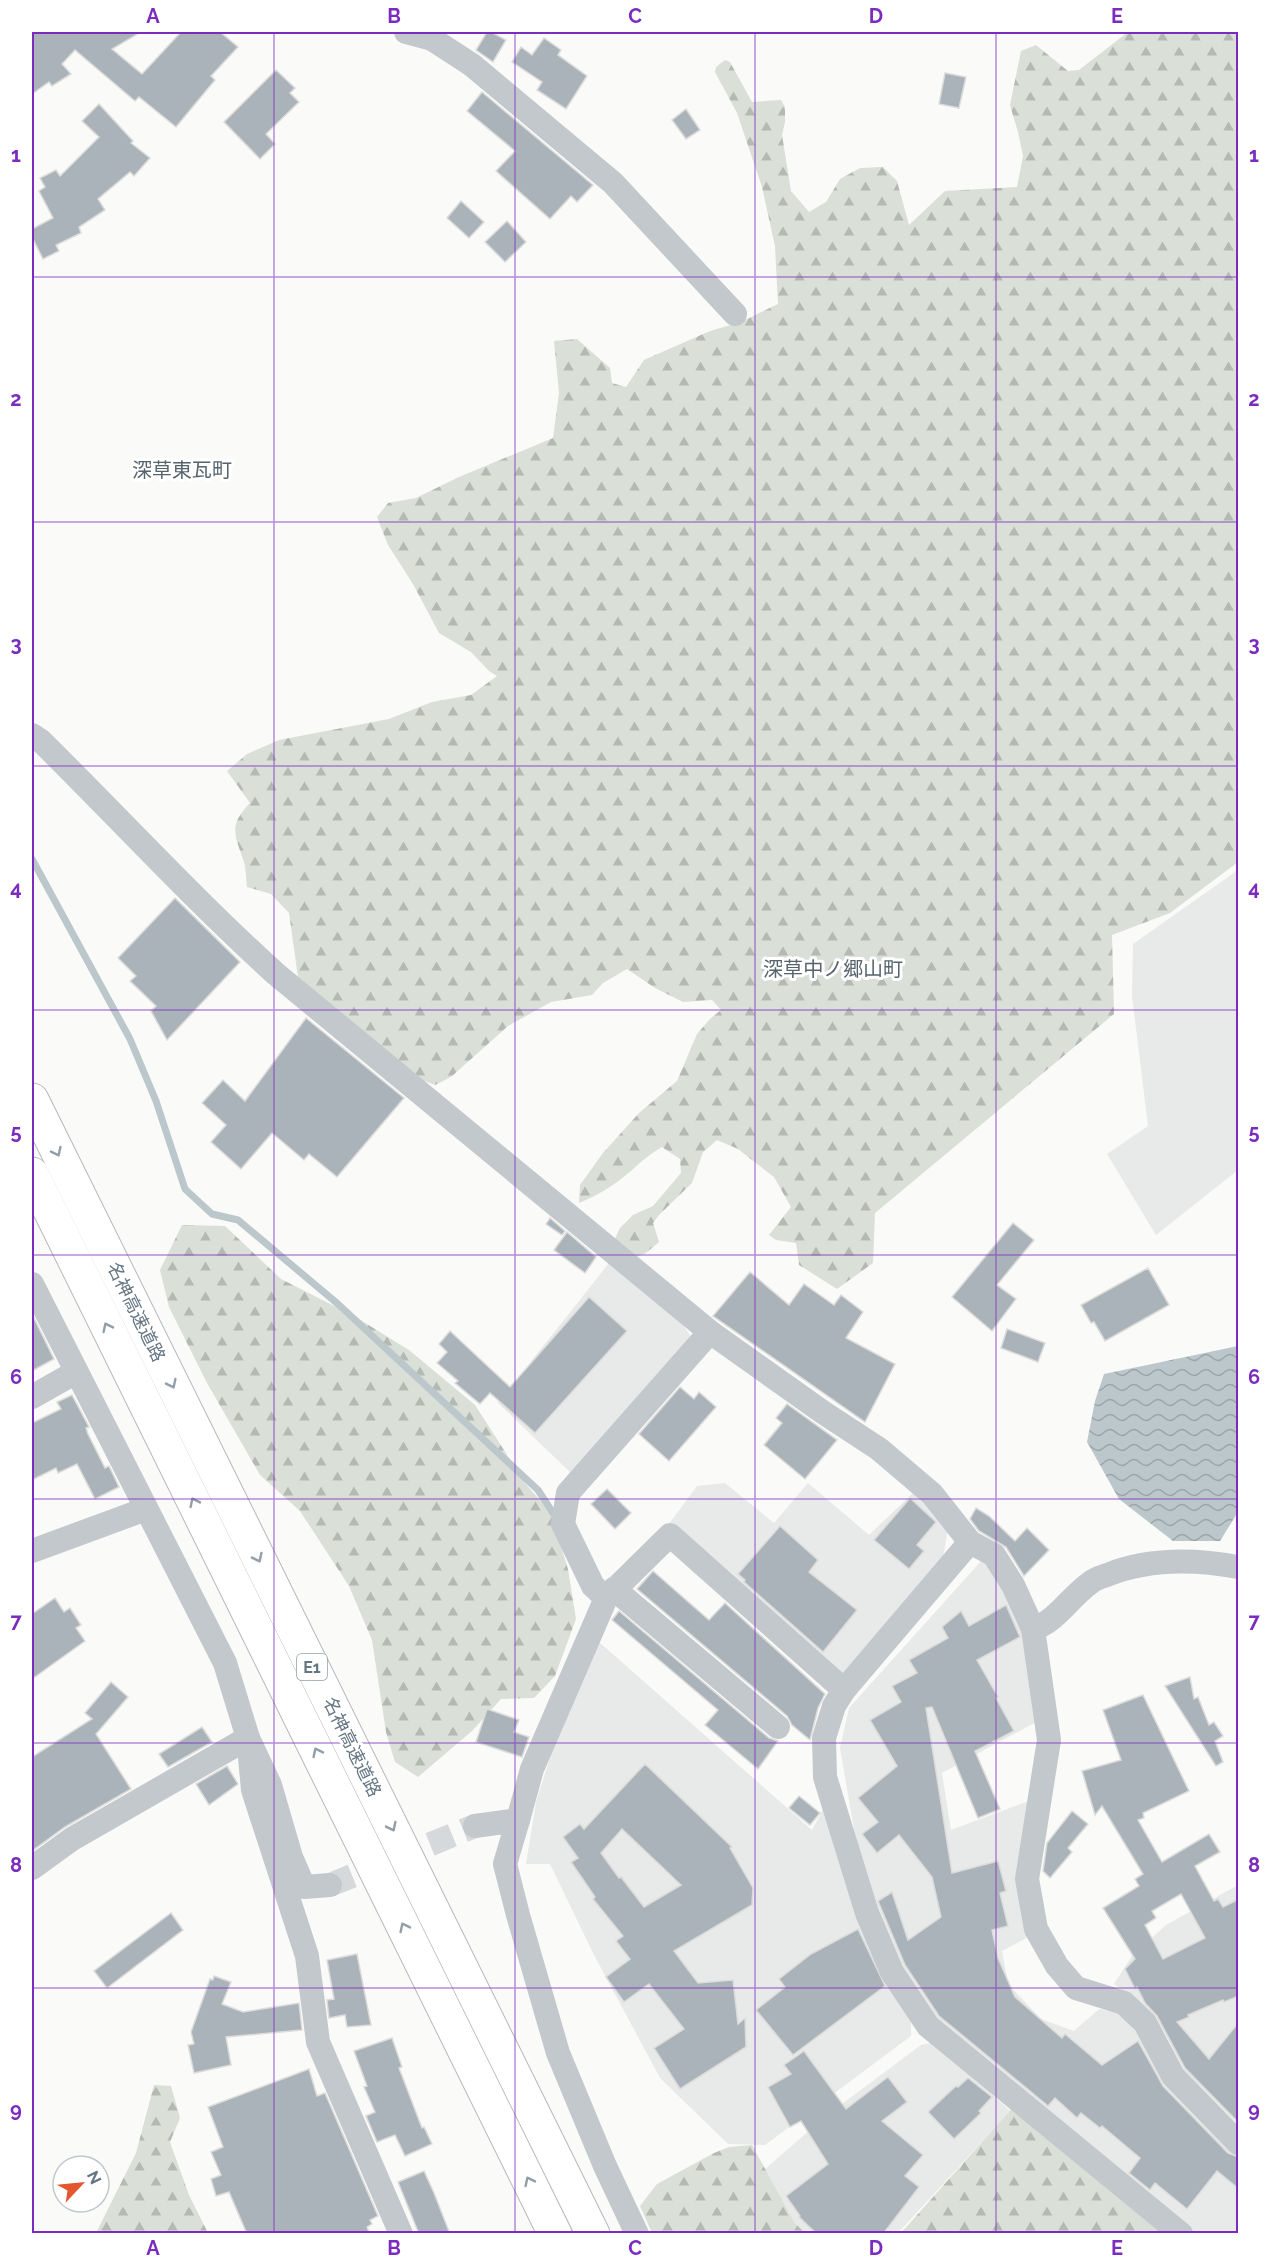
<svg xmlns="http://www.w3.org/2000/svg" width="1270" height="2265" font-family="Raleway,'Noto Sans JP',sans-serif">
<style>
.built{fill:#e8e9e9}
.forest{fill:url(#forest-firs)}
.water{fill:url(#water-waves)}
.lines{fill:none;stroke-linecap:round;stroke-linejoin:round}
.stream{stroke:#bbc7cb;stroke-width:7}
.building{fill:#aab3b9;stroke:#dcdcda;stroke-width:1.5;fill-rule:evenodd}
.minor-tunnel{stroke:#d5d9db;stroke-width:24;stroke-dasharray:24 12;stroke-linecap:butt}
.highway-casing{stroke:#b4b9bd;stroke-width:35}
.minor{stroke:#c3c8cc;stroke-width:24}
.highway{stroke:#fff;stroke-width:33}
.oneway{stroke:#939fa8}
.grid{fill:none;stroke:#7b2cbf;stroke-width:1.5;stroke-opacity:0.55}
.labels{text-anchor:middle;stroke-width:6;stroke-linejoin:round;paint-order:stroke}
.shield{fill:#fff;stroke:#939fa8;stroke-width:1.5}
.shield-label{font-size:16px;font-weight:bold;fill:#657683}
.street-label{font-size:18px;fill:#657683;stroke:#fff}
.neighbourhood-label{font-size:20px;fill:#57646e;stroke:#fff}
.neatline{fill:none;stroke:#7b2cbf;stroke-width:2}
.grid-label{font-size:20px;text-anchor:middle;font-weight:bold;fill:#7b2cbf}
</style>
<defs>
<pattern id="forest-firs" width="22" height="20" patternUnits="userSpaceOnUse" patternTransform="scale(1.5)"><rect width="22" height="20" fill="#dadfd7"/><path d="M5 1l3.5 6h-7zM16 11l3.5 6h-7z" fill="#b4b9b4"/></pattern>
<pattern id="water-waves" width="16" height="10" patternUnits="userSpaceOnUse" patternTransform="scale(1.5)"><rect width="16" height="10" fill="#bbc7cb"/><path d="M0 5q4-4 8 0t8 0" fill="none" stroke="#9ca6aa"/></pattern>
</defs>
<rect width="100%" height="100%" fill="#fafaf8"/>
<!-- built -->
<g class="built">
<path d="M1238,870V1170L1156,1235L1107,1154L1148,1126L1132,996L1133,944Z"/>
<path d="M613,1258L681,1321L694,1342L573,1475L498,1403Z"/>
<path d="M725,1483L774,1523L808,1483L869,1535L914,1492L948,1527L943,1559L840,1676L669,1524L697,1486Z"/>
<path d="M983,1559L1003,1582L1026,1634L1038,1721L942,1773L951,1830L1034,1799L1032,1935L1002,1951L1008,1984L1041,2019L1074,2031L1099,2009L1118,2013L1145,2040L1238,2151V2233H1193L1041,2113L925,2012L890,1954L855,1835L840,1748L849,1708Z"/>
<path d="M598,1641L812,1830L828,1800L911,2021V2036L765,2145L728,2144L660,2078L594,1955L550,1864H526L536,1802L572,1688Z"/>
<path d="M1238,1885V2129L1185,2077L1165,2034L1142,2005L1114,1984L1132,1956L1166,1925Z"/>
<path d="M935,2042L1010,2111L898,2233H805L794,2222L764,2170L826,2116L921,2045Z"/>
</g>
<!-- forest -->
<g class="forest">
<path d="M1128,32H1238V862L1170,913L1112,935L1114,1014L875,1213L873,1263L837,1289L799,1265L796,1243L776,1240L769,1235L791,1207L774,1177L738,1149L717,1140L703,1152L692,1183L659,1215L653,1223L659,1242L646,1253L631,1259L613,1243L620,1228L633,1215L653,1206L681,1173L680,1159L662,1147C650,1154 642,1161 632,1170C616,1184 599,1195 579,1203L580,1185L603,1153L639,1113L677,1081L697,1034L710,1019L721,1010L712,1000L683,1002L655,988L627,969L603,983L592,995L551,1002L508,1026L451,1077L435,1085L417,1078L298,977L289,913L271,894L247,887C246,878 246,867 243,859C234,833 229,825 250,803L227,771L247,754L279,740L389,719L432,702L471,695L497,676L489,671L471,652L439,633L413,584L388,545L377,517L388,503L416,498L459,477L553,438L559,393L554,341L577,339L610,368L612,383L626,387L644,360L710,331L741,322L778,304L775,246L762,187L737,113L715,72L716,67L725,60L730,62L752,102L781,100L785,107V122L782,135L791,191L809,212L826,202L840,179L860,168L883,167L897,181L909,225L945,191L1017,187L1023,156L1018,132L1010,105L1021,51L1036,45L1068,71L1079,70Z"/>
<path d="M182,1225L225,1226L281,1279L354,1316L409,1350L475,1405L525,1483L550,1512L568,1569L576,1619L555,1676L534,1698L501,1699L472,1731L418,1777L395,1762L386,1732L372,1640L349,1586L300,1511L260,1475L207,1383L169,1307L160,1270Z"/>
<path d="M154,2085L171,2086L180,2118L170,2142L189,2195L208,2233H96L136,2153Z"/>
<path d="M1015,2105L1166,2234H900Z"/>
<path d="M752,2145L794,2222L805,2233H652L640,2206L657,2184L714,2153L729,2147Z"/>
</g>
<!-- water -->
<path class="water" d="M1238,1346V1512L1220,1541H1173L1119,1499L1087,1442L1095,1401L1104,1374Z"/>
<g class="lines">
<!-- stream -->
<path class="stream" d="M32,859L130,1039L156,1101L185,1189L212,1214L238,1220L338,1304L538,1490L557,1519"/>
</g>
<!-- building -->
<g class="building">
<path d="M32,32H141L112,49L142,74L181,32H220L238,47L211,76L215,80L176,127L139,97L135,101L75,50L62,64L71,74L52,86L49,82L32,94Z"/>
<path d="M487,32H491L506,40L493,62L476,50Z"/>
<path d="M544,38L561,50L558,55L587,76L566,109L537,90L542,82L512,62L521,47L532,55Z"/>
<path d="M276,70L295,88L290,93L299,102L266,134L275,144L260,159L224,122Z"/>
<path d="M945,73L966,77L959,108L939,104Z"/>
<path d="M482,92L593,185L577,202L571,196L550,219L496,171L515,151L467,111Z"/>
<path d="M99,104L133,141L131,143L150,158L134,176L130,172L98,199L105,210L79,227L81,233L56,245L59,251L43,259L32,237V229L53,218L39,191L45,187L40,178L56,170L60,176L99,137L82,121Z"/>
<path d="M686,109L700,130L686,139L672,120Z"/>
<path d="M461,201L484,222L469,238L447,218Z"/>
<path d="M507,221L526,242L505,262L485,242Z"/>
<path d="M175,898L240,962L167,1040L151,1011L156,1006L130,981L136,976L118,958Z"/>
<path d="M306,1018L404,1098L337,1177L309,1154L304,1160L272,1133L241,1169L211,1142L226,1125L202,1103L223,1080L245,1101Z"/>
<path d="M550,1218L565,1231L562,1235L546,1224Z"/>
<path d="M1013,1223L1034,1240L997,1285L1016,1299L992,1331L952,1297Z"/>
<path d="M567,1232L596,1257L585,1273L554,1250Z"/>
<path d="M1148,1268L1169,1305L1105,1341L1094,1322L1091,1323L1081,1305Z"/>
<path d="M750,1272L789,1305L804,1284L834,1305L841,1295L863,1312L846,1338L895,1364L865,1422L713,1316Z"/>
<path d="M589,1297L627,1331L535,1433L490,1393L480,1404L455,1383L458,1381L437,1363L447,1352L439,1344L450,1331L510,1387Z"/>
<path d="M32,1314L54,1359L32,1371Z"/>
<path d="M1007,1329L1045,1343L1038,1362L1001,1348Z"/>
<path d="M680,1387L694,1399L699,1392L716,1407L669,1461L639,1434Z"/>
<path d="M72,1395L89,1427L86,1428L88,1434L105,1468L109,1466L119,1487L95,1499L77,1464L58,1473L56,1468L32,1480V1423L61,1409L57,1402Z"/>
<path d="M787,1404L837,1440L805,1479L764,1445L782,1423L776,1418Z"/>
<path d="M607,1489L631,1513L615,1529L591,1504Z"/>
<path d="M910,1498L936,1522L917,1545L924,1551L909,1569L874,1540Z"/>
<path d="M976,1508L989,1516L1015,1541L1027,1528L1049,1550L1024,1576L1006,1547L979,1531L970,1519Z"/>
<path d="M780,1526L818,1560L809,1572L857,1610L823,1652L744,1582L745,1580L738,1574Z"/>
<path d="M653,1571L709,1620L725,1603L825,1694L818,1708L810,1740L792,1725L787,1716L637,1589Z"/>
<path d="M55,1598L64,1612L70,1608L81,1625L76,1628L85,1641L32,1679V1614Z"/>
<path d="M1006,1605L1020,1637L977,1660L998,1697L996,1698L1014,1731L975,1751L1000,1809L978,1818L932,1707L926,1708L952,1873L998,1861L1006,1891L1000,1893L1008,1926L992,1930L998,1958L1015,1997L1062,2038L1065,2034L1102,2065L1138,2041L1163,2086L1228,2153L1239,2157V2189L1217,2171L1187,2209L1155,2183L1150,2190L1129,2173L1140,2158L1102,2126L1100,2128L1081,2113L1077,2118L1055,2098L1048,2106L939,2016L905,1965L878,1901L892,1892L908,1940L941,1917L932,1877L899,1835L877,1853L862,1834L878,1822L858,1798L897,1766L870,1720L901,1702L892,1686L917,1673L909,1660L948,1638L942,1627L961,1611L969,1626Z"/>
<path d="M619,1611L769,1738L778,1741L758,1769L705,1725L718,1710L612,1620Z"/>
<path d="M1190,1677L1194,1699L1198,1697L1209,1725L1214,1722L1223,1736L1215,1741L1223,1762L1216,1766L1165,1686Z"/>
<path d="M111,1682L128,1697L96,1734L131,1789L65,1827L32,1851V1757L92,1719L85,1713Z"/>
<path d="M1143,1695L1189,1791L1143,1813L1144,1818L1138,1820L1162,1862L1209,1834L1220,1852L1195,1866L1214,1901L1218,1899L1223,1907L1239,1899V1996L1224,2002L1223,2000L1188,2015L1189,2017L1177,2022L1209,2059L1239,2022V2123L1185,2068L1157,2016L1145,2003L1137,1987L1135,1989L1125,1969L1135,1959L1103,1908L1139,1886L1135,1879L1143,1874L1102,1806L1095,1815L1082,1771L1121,1760L1103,1710ZM1181,1894L1205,1938L1163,1959L1145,1925L1156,1918L1152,1911Z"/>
<path d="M487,1709L519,1720L514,1732L529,1737L522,1757L476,1742Z"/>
<path d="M202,1727L212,1742L168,1767L159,1754Z"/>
<path d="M645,1764L732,1847L730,1848L753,1888L752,1905L674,1951L698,1983L733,1980L738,2024L745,2018L746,2047L680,2089L654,2048L684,2029L649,1984L624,2002L606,1977L630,1959L616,1941L623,1936L593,1899L595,1897L571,1862L578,1858L563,1837L580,1824L584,1829ZM622,1829L681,1885L644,1907L621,1877L619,1878L601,1853Z"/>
<path d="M227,1766L238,1784L209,1805L196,1784Z"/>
<path d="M799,1796L820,1813L810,1825L789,1808Z"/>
<path d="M1072,1811L1088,1824L1068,1848L1072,1852L1050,1878L1043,1871L1047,1843Z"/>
<path d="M171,1913L183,1930L107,1988L94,1971Z"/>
<path d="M858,1929L885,1986L793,2055L756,2010L785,1987L779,1979L811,1954Z"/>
<path d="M357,1954L371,2025L347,2027L345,2015L329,2018L327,2000L334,1999L327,1960Z"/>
<path d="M214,1976L231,1982L222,2004L243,2012L299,2003L302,2030L226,2037L231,2065L194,2073L188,2045L194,2044L191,2032L210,1979L213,1980Z"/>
<path d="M392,2038L402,2067L399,2068L422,2128L424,2127L432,2144L405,2156L395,2135L377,2142L366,2116L375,2112L364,2087L367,2086L354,2051Z"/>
<path d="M804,2051L846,2109L888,2077L907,2102L882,2121L923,2155L905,2176L919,2187L883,2234H817L799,2217L800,2216L786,2196L828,2164L801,2121L790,2127L768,2087L791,2074L784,2065Z"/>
<path d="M309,2069L317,2096L325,2093L378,2216L370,2220L372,2224L367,2227L370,2234H247L229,2192L216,2196L211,2179L221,2175L211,2152L223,2147L208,2107Z"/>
<path d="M968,2078L992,2097L979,2111L981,2113L954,2139L928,2112L956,2086L958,2087Z"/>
<path d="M424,2171L434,2193L450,2234H419L398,2182Z"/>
</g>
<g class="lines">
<!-- minor-tunnel -->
<path class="minor-tunnel" d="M330,1885L475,1826"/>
<defs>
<g id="highway">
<path d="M32,1100L593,2234"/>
<path d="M32,1174L555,2234"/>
</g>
</defs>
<!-- highway casing -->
<use href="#highway" class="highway-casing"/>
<!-- minor -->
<g class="minor">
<path d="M406,32L432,39L472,65L613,183L735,314"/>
<path d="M32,735L41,741C120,819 194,900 276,974L710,1332L824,1413L879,1449L932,1494L970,1542L994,1555L1013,1585L1033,1629L1049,1740L1027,1879L1036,1929L1057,1966L1076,1988L1124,2003L1145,2023L1173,2076L1238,2143"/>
<path d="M32,1284L225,1663L248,1738L270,1785L291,1857L304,1887L330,1885"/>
<path d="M32,1397L76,1372"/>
<path d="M970,1542L844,1690L834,1706L824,1738L825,1777L867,1913L892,1972L928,2026L1181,2234"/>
<path d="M32,1551L146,1509"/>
<path d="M614,1589L778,1727"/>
<path d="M606,1598L670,1535L844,1690"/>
<path d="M1033,1629C1057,1621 1070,1597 1090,1583C1094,1579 1101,1577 1107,1575C1149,1558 1194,1559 1238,1567"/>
<path d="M250,1758L253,1790L307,1956L318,2042L401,2234"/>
<path d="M518,1820L532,1769L606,1598L593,1586L563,1524L568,1493L710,1332"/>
<path d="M475,1826L518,1820L505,1864L518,1915L558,2053L605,2166L637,2234"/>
<path d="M32,1868L72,1839L248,1738"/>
</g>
<!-- highway -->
<use href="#highway" class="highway"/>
</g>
<!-- one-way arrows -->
<defs><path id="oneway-chevron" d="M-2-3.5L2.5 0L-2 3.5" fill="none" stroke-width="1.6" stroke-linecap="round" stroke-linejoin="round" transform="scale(1.5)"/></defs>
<g class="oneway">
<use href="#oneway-chevron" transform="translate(57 1152) rotate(64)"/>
<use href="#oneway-chevron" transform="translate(107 1327) rotate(-116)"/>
<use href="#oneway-chevron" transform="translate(172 1384) rotate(64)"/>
<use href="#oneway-chevron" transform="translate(194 1502) rotate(-116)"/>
<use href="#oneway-chevron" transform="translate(258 1558) rotate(64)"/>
<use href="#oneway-chevron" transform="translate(317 1752) rotate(-116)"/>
<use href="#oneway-chevron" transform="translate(392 1827) rotate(64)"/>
<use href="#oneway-chevron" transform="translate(404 1927) rotate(-116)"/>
<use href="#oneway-chevron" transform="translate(529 2181) rotate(-116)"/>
</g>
<!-- grid -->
<path class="grid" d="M274,32V2234M515,32V2234M755,32V2234M996,32V2234M32,277H1238M32,522H1238M32,766H1238M32,1010H1238M32,1255H1238M32,1499H1238M32,1743H1238M32,1988H1238"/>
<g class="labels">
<!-- shield labels -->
<rect class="shield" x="297" y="1654" width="30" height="26" rx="4.5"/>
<g class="shield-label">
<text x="312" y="1673">E1</text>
</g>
<!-- street labels -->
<g class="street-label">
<text transform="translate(136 1312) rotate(64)" y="6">名神高速道路</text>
<text transform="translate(352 1747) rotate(64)" y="6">名神高速道路</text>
</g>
<!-- neighbourhood labels -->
<g class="neighbourhood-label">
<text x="182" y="477">深草東瓦町</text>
<text x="833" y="976">深草中ノ郷山町</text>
</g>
</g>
<!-- border -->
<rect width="1270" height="2265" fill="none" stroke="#ffffff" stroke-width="66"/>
<!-- north arrow -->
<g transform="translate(81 2184) rotate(64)"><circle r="28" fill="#ffffff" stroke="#c1c8cd" stroke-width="1.5"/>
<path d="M0-4.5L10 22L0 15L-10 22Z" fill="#e4572e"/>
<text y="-9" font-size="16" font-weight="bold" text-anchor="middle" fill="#657683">N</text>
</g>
<rect x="33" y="33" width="1204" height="2199" class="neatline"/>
<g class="grid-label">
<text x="153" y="23">A</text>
<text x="394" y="23">B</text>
<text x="635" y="23">C</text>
<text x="876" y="23">D</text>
<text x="1117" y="23">E</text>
<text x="16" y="162">1</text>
<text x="1254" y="162">1</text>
<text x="16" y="406">2</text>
<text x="1254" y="406">2</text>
<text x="16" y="651">3</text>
<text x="1254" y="651">3</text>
<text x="16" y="895">4</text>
<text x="1254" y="895">4</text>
<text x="16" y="1139">5</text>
<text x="1254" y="1139">5</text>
<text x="16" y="1384">6</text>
<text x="1254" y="1384">6</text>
<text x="16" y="1628">7</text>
<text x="1254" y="1628">7</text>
<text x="16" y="1872">8</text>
<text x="1254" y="1872">8</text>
<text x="16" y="2117">9</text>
<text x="1254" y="2117">9</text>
<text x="153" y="2255">A</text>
<text x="394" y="2255">B</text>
<text x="635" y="2255">C</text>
<text x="876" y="2255">D</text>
<text x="1117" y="2255">E</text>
</g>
</svg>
